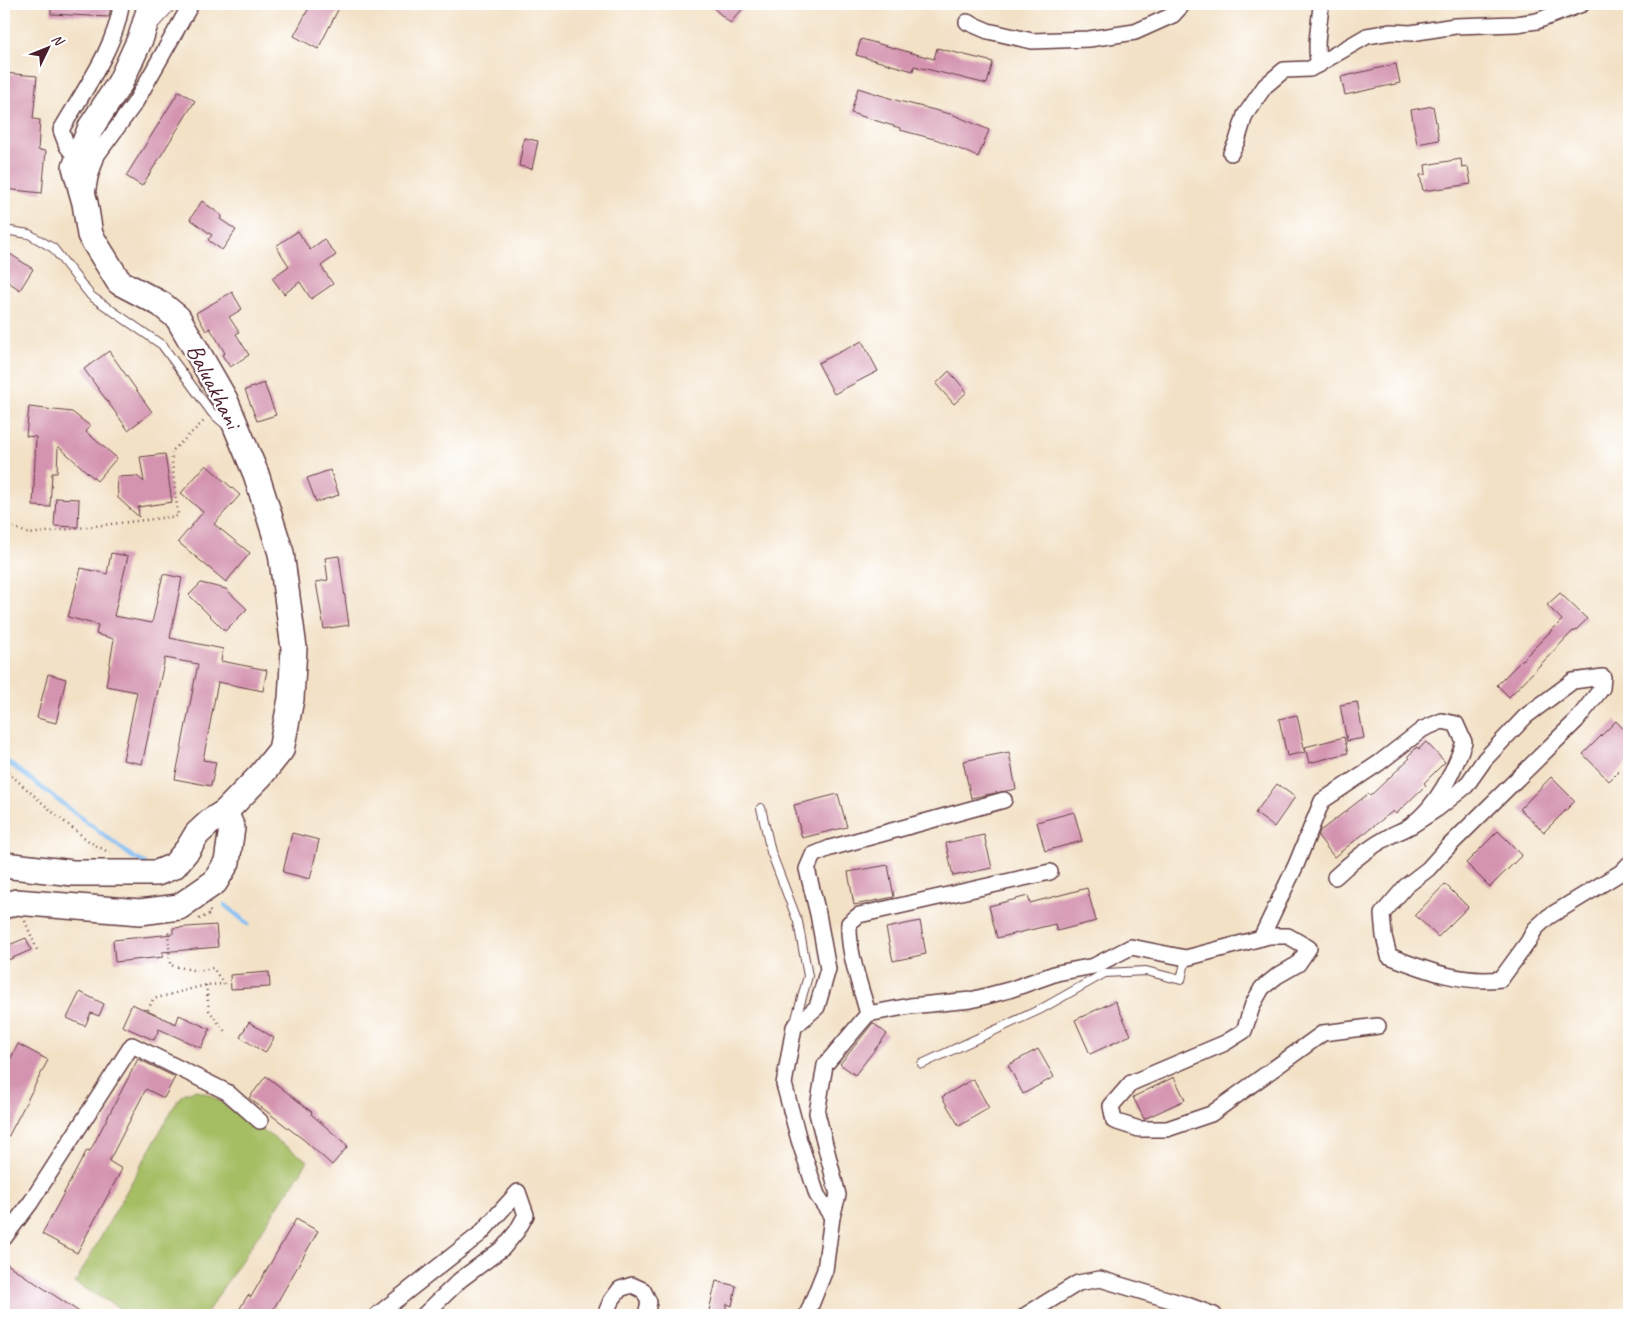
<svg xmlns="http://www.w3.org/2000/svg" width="1633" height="1319" font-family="Caveat,sans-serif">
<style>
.green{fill:#a5be64;stroke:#786e48}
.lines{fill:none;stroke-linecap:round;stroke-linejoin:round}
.stream{stroke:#7ebbf1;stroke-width:4.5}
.building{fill:#d494b0}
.lane-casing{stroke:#633c42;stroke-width:10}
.street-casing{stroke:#633c42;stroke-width:18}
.primary-casing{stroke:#633c42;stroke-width:28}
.path{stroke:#633c42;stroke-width:2.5;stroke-dasharray:1 4;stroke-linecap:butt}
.lane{stroke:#fff;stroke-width:8}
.street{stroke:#fff;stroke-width:15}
.primary{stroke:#fff;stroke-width:25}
.labels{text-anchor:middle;stroke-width:4.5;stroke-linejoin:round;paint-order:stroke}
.street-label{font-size:24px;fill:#4a1f2b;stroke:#fff}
</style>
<rect width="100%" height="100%" fill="#fff"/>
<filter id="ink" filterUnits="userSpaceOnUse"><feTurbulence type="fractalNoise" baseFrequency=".02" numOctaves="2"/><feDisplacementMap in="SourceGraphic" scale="10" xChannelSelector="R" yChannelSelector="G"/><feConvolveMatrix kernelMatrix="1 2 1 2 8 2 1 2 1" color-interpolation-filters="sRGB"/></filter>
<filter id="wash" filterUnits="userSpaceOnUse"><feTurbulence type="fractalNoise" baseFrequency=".0096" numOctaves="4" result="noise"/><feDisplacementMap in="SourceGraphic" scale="20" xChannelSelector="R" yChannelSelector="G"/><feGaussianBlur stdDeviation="1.12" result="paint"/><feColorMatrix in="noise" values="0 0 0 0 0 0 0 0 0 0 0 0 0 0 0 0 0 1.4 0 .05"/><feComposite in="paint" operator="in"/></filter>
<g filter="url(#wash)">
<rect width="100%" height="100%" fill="#f3e1c6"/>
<!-- green -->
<path class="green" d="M196,1090L210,1095L308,1161L205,1315H132L75,1283L177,1101L185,1093Z"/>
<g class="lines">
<!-- stream -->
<g class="stream">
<path d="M4,759L134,858L145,863"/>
<path d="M225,905L248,924"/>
</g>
</g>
<g id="blocks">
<!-- building -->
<g class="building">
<path d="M51,4H111L109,17L51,14Z"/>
<path d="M311,4H341L318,49L294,36Z"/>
<path d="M709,4H747L730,23Z"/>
<path d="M861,39L934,59L937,48L993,62L987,84L914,66L913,71L856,55Z"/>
<path d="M1396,64L1400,83L1345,95L1341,77Z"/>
<path d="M4,73L37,76L33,119L40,120L38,150L46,151L42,193L4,189Z"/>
<path d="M858,88L899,101L954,115L989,130L978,157L938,140L900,130V128L851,113Z"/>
<path d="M179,91L195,101L142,186L126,176Z"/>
<path d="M1433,106L1439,140L1417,144L1411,110Z"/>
<path d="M524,138L538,141L532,169L519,166Z"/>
<path d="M1461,159L1462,168L1468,167L1471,184L1423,191L1420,175L1426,174L1425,165Z"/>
<path d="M202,201L222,216L220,219L236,230L222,250L208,240L212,235L190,219Z"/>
<path d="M298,231L310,250L324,239L336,255L321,266L333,284L311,299L300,282L284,294L272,278L289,266L276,246Z"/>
<path d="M4,250L33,269L20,290L4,279Z"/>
<path d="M232,292L242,309L229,317L239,332L236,334L249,355L230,367L222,355L225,353L210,328L206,331L196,313Z"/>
<path d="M862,341L878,371L834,394L818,363Z"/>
<path d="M109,351L152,412L128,430L84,369Z"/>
<path d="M949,371L967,392L954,404L936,384Z"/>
<path d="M264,383L276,415L257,421L245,390Z"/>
<path d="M29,407L72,412L90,426L86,432L117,458L97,481L58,446L57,473H52L50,507L33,506L36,437L26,436Z"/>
<path d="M165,454L172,502L138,507L139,517L118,498L117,477L137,476L144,482L140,457Z"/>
<path d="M206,465L240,495L214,524L250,553L226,582L178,542L203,512L181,493Z"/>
<path d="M330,470L339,495L316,502L307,478Z"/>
<path d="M56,498L79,499L78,527L54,526Z"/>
<path d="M111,553L128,556L114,616L152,623L163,574L182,578L170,638L223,649L221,661L267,670L263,691L218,682L203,760L216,762L211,786L175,779L198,664L165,658L142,764L123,760L137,692L106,686L114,639L96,634L98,625L68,617L81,568L107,574Z"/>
<path d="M339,556L349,625L324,629L316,582L328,580L325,558Z"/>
<path d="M201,583L226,589L247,609L225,631L189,595Z"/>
<path d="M1560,593L1587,619L1574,632L1573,631L1509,697L1497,685L1562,620L1547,605Z"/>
<path d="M48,674L66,679L56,723L37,718Z"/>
<path d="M1357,702L1364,738L1347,741L1340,705Z"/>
<path d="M1297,715L1305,752L1287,756L1279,719Z"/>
<path d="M1616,721L1629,735V761L1609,781L1583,754Z"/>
<path d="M1344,737L1348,753L1309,763L1305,747Z"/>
<path d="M1426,742L1445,762L1424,783L1426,785L1396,814L1393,811L1334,857L1318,836L1320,831L1368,794L1370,796L1410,758L1408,756L1417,747L1419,749Z"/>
<path d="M1009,752L1016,789L971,798L963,761Z"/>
<path d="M1551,777L1575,801L1544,832L1520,809Z"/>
<path d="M1277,784L1295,797L1274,827L1255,813Z"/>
<path d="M838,794L847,827L802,838L794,805Z"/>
<path d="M1074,812L1082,841L1045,851L1037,822Z"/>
<path d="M1498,831L1522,855L1490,887L1466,863Z"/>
<path d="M292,833L319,840L310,879L283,872Z"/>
<path d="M984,835L992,868L953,876L946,843Z"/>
<path d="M888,865L894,897L854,905L848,872Z"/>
<path d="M1445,884L1468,907L1438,937L1415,915Z"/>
<path d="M1087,888L1096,921L1057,931L1055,924L997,938L989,906L1028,896L1030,903Z"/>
<path d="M920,921L926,954L893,961L886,928Z"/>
<path d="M216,925L218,947L162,952L163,957L115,962L113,940L173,934V928Z"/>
<path d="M26,938L31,950L8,960L4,947Z"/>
<path d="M269,972L270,987L231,989L230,975Z"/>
<path d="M80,992L104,1004L99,1016L91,1013L85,1026L67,1018Z"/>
<path d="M1115,1001L1131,1035L1090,1054L1075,1020Z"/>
<path d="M132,1004L176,1024L179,1015L210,1029L201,1048L159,1029L154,1040L122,1026Z"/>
<path d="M249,1022L274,1038L265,1053L240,1037Z"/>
<path d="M873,1023L887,1034L855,1075L840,1064Z"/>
<path d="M18,1044L48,1060L4,1145V1072Z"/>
<path d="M1038,1049L1054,1077L1023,1094L1008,1065Z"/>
<path d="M138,1059L175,1077L164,1098L146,1089L109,1161L122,1169L77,1253L42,1234L87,1150L90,1151Z"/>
<path d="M266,1076L312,1112L311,1114L348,1146L332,1165L304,1140L249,1098Z"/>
<path d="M1174,1077L1185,1100L1144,1119L1133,1097Z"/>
<path d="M973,1079L989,1108L959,1126L942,1097Z"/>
<path d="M296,1219L318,1231L270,1315H236L248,1295L251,1297Z"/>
<path d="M4,1262L84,1315H18L4,1306Z"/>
<path d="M716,1281L736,1286L732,1306L727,1304L724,1315H708Z"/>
</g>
</g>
</g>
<g filter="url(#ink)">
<use href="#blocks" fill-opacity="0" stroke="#633c42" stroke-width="1"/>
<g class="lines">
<defs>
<g id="lane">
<path d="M153,26L173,4"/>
<path d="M4,230L29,234L53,248L91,296L162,345L212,413L227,426"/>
<path d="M761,808L771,852L798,922L808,976L795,1022"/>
<path d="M922,1064L1041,1009L1105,973L1146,971L1181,980L1186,958"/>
</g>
<g id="street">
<path d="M967,22L988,31L1032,41L1089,39L1135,32L1173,15L1183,4"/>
<path d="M1319,65C1314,44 1320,24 1321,4"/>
<path d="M1231,153L1237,141L1245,115L1265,86L1284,70L1310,69L1367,36L1391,32L1411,33L1455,26L1516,24L1537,21L1582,4"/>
<path d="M78,160L67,146L61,130C82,93 117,46 121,4"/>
<path d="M87,194L90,177L97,155L135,103L191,4"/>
<path d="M1411,826L1437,809L1466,786L1485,759L1526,716L1573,681L1603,677L1602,688L1576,721L1446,849L1428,869L1406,886L1382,914L1384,936L1389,956C1426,970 1461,984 1501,979L1528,942L1535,929L1548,917L1620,873L1629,864"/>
<path d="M1261,938L1296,865L1322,801L1379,763L1423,729L1442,721L1456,724L1464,742C1453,773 1438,805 1411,825C1405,830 1397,832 1390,836C1370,847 1352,861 1335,877"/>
<path d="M868,1014C860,984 848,954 849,923L859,915L1050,872"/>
<path d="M832,1217L817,1195L799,1140L784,1084L794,1027L817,1007L828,969L818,914L807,869L813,855L830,848L1004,800"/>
<path d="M4,1238L31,1202L132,1045L227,1092L260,1121"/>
<path d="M377,1315L480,1234L518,1192L526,1215L517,1231L503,1248L460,1280L424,1315"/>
<path d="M605,1315L611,1301L620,1289L632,1285L643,1290L649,1302L646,1315"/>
<path d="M807,1315L825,1270L832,1217L838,1195L817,1113L825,1065L868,1014L910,1006L971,1000L1009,990L1057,973L1094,966L1131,947L1186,958L1269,936H1288L1309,948L1298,964L1277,976L1262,988L1253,1004L1244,1031L1225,1043L1131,1083L1111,1106L1114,1121L1139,1129H1167L1211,1114L1323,1033L1378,1026"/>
<path d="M1026,1315L1078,1283L1100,1279L1187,1305L1214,1315"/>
</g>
<g id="primary">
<path d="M4,865L73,873H157L174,866L188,849L197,834L211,821L225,812L261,775L281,750L291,699L294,648L281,553L256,474L225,400L178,318L161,304L119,282L90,235L85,203L75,167L91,127L120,83L141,37L151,4"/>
<path d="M4,906L16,902L140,912L179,907L215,882L227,862L232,828L225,812"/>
</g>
</defs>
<!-- lane casing -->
<use href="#lane" class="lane-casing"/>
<!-- street casing -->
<use href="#street" class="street-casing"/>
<!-- primary casing -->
<use href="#primary" class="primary-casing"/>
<!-- path -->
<g class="path">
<path d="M4,523L29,534L178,516L171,452L204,421"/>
<path d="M4,769L56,815L90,842L110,853"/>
<path d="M199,919L211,913L209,910"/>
<path d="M25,921L37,950"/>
<path d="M206,985L209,1010L225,1032"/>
<path d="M148,1010L153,999L206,985L224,984L213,968L197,971L170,965L168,929"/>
</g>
<!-- lane -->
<use href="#lane" class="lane"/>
<!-- street -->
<use href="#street" class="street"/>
<!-- primary -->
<use href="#primary" class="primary"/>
</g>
</g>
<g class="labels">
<!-- street labels -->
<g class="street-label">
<text transform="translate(214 386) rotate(63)" y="8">Baluakhani</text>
</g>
</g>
<!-- margin -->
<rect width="1633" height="1319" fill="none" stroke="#fff" stroke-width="20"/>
<!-- north arrow -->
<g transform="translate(48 48) rotate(47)" stroke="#ffffff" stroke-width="4" paint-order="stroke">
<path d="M0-4L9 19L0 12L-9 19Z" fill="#4a1f2b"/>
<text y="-8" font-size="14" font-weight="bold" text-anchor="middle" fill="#4a1f2b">N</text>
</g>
</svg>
